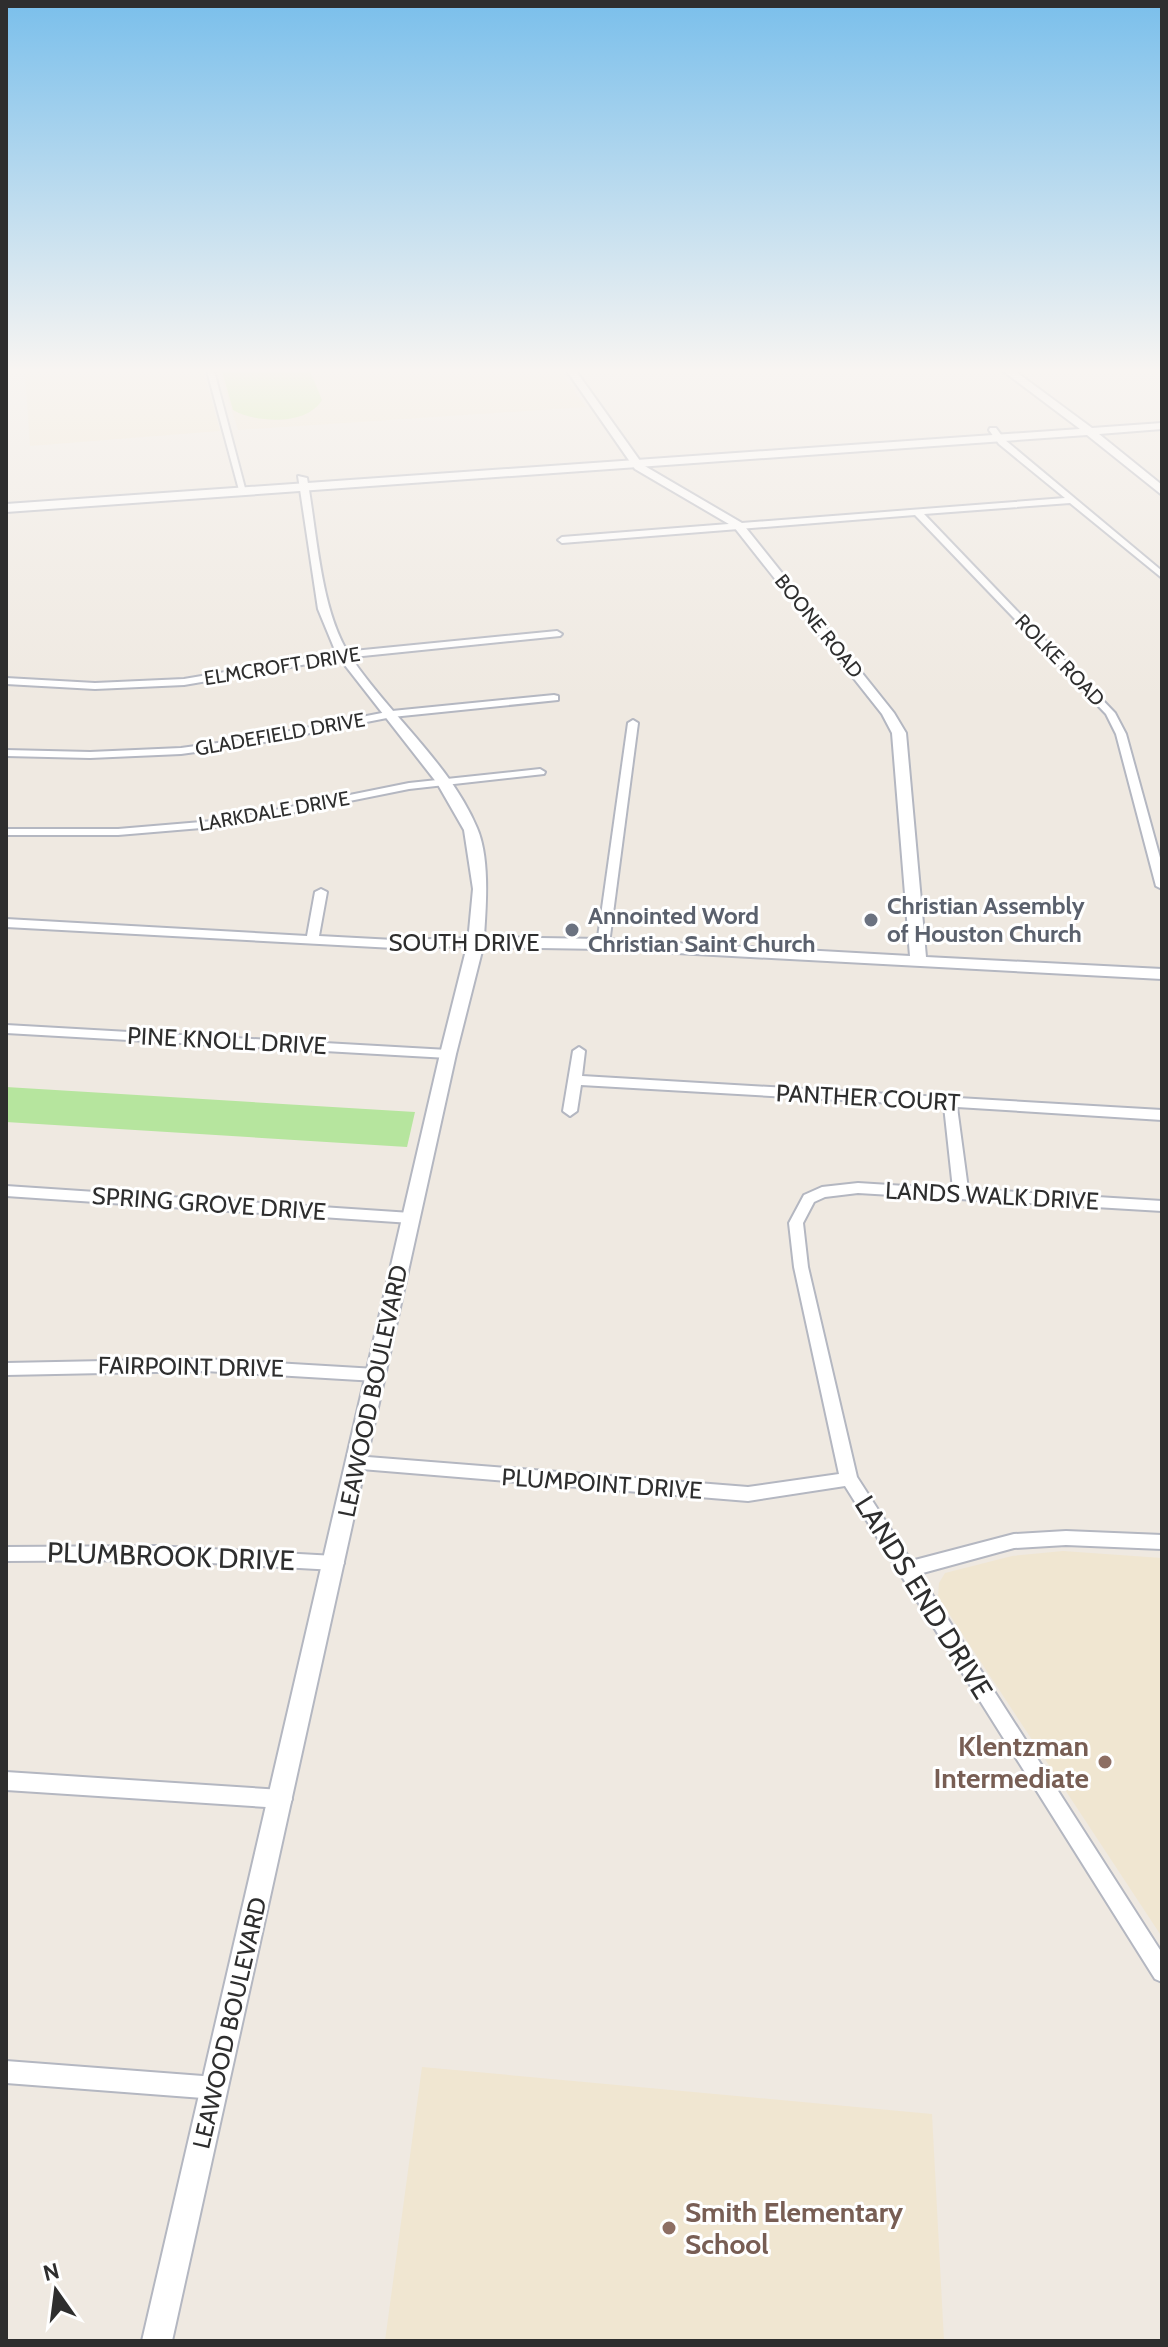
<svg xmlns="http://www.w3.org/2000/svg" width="1168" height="2347" font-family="Cabin,sans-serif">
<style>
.education{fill:#f0e6d1}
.green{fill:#b6e59e}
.pitch{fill:#c9ec9a}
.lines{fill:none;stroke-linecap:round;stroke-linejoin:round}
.minor-casing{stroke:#b4b7c1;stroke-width:4}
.tertiary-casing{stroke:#b4b7c1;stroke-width:4}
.secondary-casing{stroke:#b4b7c1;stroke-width:4}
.minor{fill:#fff;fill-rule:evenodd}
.tertiary{fill:#fff;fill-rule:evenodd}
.secondary{fill:#fff;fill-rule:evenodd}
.worship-dot{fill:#6b7280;stroke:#fff;stroke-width:3}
.education-dot{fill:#8d6e63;stroke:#fff;stroke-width:3}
.labels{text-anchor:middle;stroke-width:6;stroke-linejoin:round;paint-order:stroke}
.far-street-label{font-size:20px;fill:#2e2e2e;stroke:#fff}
.worship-label{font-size:24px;font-weight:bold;fill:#5b616d;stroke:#fff;text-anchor:start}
.street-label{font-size:24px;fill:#2e2e2e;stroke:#fff}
.near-street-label{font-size:28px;fill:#2e2e2e;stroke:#fff}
.near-education-label{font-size:28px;font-weight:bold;fill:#785e54;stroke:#fff;text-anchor:end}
</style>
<rect width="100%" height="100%" fill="#efe9e1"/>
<!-- education -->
<g class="education">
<path d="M25,371H203L220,431L30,446Z"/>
<path d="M219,371H560L586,407L238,430Z"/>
<path d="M1063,1551L1162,1558V1937L938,1597L939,1583L945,1573L1012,1556Z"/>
<path d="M422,2067L932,2114L944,2341H385Z"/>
</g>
<!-- green -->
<path class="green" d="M6,1087L415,1112L407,1147L6,1122Z"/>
<!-- pitch -->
<path class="pitch" d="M222,371H310L322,400C307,426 255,423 233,410Z"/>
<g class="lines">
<defs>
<g id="minor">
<path d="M207,371H214L246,492L239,490Z"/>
<path d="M990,428H996L1005,440L1162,571V578L1070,503L924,514L1115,713L1126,734L1162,865V889L1156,886L1116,734L1106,714L915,515L562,543L558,540L562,537L1065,498L999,444L989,430Z"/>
<path d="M557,631L562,634L560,636L343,658L184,685L95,689L6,684V678L95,683L184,679L343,652Z"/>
<path d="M554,695L558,696V700L392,717L254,744L181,754L90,758L6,756V750L90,752L181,748L254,738L392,711Z"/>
<path d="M633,720L638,723L609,944L603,948L597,944L628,723Z"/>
<path d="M540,769L545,772L544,774L409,789L225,826L118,835H6V829H118L225,820L409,783Z"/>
<path d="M321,889L327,892L319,936L394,940L476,938L482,942L476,946L394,948L6,927V919L307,936L315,892Z"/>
<path d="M6,1025L448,1050L454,1054L448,1058L6,1033Z"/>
<path d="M579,1047L585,1051L582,1076L1162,1110V1120L957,1107L968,1189L1162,1201V1211L858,1193L825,1197L814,1202L803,1223L808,1267L857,1477L911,1561L1014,1534L1066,1531L1162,1535V1549L1066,1545L1014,1548L919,1574L1162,1953V1982L1155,1979L845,1486L748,1501L349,1468L347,1463L349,1458L355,1456L748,1487L839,1474L794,1267L789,1223L804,1195L822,1187L858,1183L953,1189L944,1106L581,1085L577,1111L570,1116L563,1111L573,1051Z"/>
<path d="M6,1186L411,1213L418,1218L411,1223L6,1196Z"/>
<path d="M205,1359L376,1369L382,1371L384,1375L382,1379L376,1381L205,1371L6,1375V1363Z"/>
<path d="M155,1546L335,1556L341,1558L344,1563L341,1568L335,1570L155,1560L6,1561V1547Z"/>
<path d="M6,1772L282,1790L289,1792L292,1799L289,1806L282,1808L6,1790Z"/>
<path d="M6,2061L216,2077L224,2080L227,2088L224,2096L216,2099L6,2083Z"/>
</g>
<path id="tertiary" d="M567,371H576L643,465L742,523L894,713L906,733L926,957L1162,969V979L603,949L483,947L456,1054L172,2341H142L440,1054L468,942L473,889L464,830L437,783L337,655L318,609L298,476L307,478C317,532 320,610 350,656C389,715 449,762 477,828C490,858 486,906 484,937L603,939L910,956L892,733L882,714L734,527L635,469Z"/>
<path id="secondary" d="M1003,371H1015L1092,428L1162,423V429L1099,434L1162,485V495L1087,435L6,512V504L1080,429Z"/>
</defs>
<!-- minor casing -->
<use href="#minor" class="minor-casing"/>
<!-- tertiary casing -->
<use href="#tertiary" class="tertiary-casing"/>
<!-- secondary casing -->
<use href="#secondary" class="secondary-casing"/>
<!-- minor -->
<use href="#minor" class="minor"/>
<!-- tertiary -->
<use href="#tertiary" class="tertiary"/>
<!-- secondary -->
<use href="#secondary" class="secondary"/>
</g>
<!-- sky -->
<linearGradient id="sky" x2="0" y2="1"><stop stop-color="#7abfeb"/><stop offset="0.53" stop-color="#f8f5f2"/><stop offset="1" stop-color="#f8f5f2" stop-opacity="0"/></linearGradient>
<rect width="1168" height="699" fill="url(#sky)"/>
<!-- markers -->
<g class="worship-dot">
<circle cx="871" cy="920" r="8"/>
<circle cx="572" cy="930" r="8"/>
</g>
<g class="education-dot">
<circle cx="1105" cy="1762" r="8"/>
<circle cx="669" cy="2228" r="8"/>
</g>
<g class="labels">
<!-- far-street labels -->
<g class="far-street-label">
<text transform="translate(819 626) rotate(51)" y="7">BOONE ROAD</text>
<text transform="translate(1060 660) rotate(46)" y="7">ROLKE ROAD</text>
<text transform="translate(282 666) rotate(-9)" y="7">ELMCROFT DRIVE</text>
<text transform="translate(280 734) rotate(-10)" y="7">GLADEFIELD DRIVE</text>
<text transform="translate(274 811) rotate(-10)" y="7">LARKDALE DRIVE</text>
</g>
<!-- worship labels -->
<g class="worship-label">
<text x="887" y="914">Christian Assembly<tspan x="887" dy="28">of Houston Church</tspan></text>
<text x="588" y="924">Annointed Word<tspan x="588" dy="28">Christian Saint Church</tspan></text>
</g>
<!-- street labels -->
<g class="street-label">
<text x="464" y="951">SOUTH DRIVE</text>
<text transform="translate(227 1041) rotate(3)" y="8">PINE KNOLL DRIVE</text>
<text transform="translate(868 1098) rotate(3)" y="8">PANTHER COURT</text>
<text transform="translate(992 1196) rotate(3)" y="8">LANDS WALK DRIVE</text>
<text transform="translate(209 1204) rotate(4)" y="8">SPRING GROVE DRIVE</text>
<text transform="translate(191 1367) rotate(1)" y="8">FAIRPOINT DRIVE</text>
<text transform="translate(373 1391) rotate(-78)" y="8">LEAWOOD BOULEVARD</text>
<text transform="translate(602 1484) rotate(4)" y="8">PLUMPOINT DRIVE</text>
<text transform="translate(230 2023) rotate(-77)" y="8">LEAWOOD BOULEVARD</text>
</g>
<!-- near-street labels -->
<g class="near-street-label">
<text transform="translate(171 1556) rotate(2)" y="10">PLUMBROOK DRIVE</text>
<text transform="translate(924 1597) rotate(58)" y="10">LANDS END DRIVE</text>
</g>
<!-- near-education labels -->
<g class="near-education-label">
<text x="1089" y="1756">Klentzman<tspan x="1089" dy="32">Intermediate</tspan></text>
<text x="685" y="2222" text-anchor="start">Smith Elementary<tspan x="685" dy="32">School</tspan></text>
</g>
</g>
<!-- border -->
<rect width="1168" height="2347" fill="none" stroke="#2e2e2e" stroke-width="16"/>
<!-- north arrow -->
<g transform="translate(56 2291) rotate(346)" stroke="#ffffff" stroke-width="6" paint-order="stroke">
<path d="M0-6L14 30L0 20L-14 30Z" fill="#2e2e2e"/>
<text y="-12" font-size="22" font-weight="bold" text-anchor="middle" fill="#2e2e2e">N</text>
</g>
</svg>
